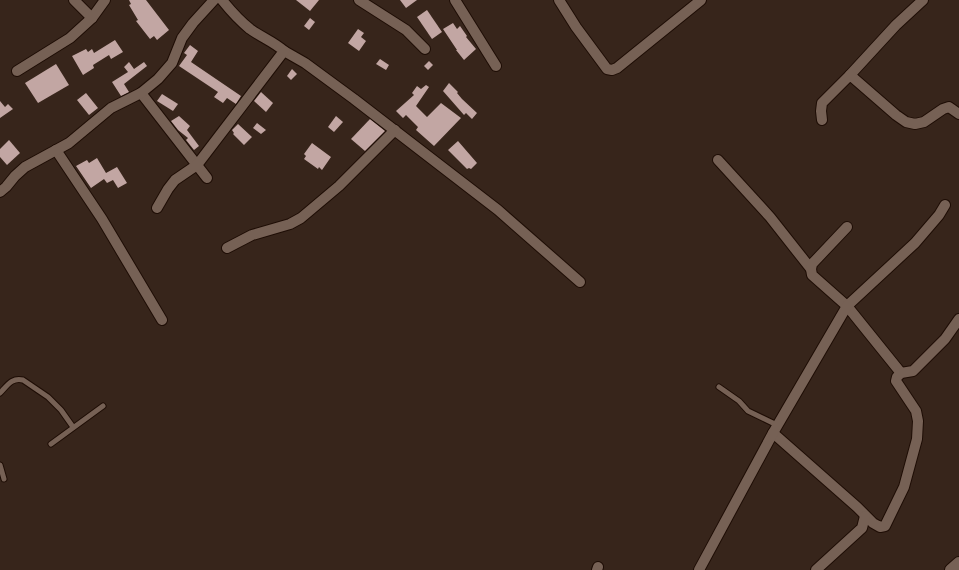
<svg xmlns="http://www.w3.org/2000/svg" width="959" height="570" font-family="'IBM Plex Sans',sans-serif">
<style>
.building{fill:#c2a6a3}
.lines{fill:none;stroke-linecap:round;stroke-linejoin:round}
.service-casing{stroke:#1e0d05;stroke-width:7}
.minor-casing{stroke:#1e0d05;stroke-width:12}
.tertiary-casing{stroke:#1e0d05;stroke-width:14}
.service{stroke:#766155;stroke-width:5}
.minor{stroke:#766155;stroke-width:10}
.tertiary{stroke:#766155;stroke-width:12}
</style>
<rect width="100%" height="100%" fill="#37251b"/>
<!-- building -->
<g class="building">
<path d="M129,0H146L169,30L157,40L154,36L150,39L136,21L138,20L129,5L131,4Z"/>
<path d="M296,0H319L310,11Z"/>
<path d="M400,0H417L406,8Z"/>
<path d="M427,10L442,32L432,39L417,17Z"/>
<path d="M310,18L315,22L309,30L304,26Z"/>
<path d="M453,23L457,29L460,26L467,36L466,37L476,49L464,60L456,50H457L443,29Z"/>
<path d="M358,29L364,33L361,37L366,41L359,51L348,43Z"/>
<path d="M115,40L123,52L111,59L109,55L93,65L94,68L83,75L72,56L86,49L88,52L92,49L94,53Z"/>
<path d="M190,45L198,51L191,62L241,96L236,104L227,98L223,103L214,97L218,92L179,66L187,55L184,53Z"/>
<path d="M380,59L389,65L386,70L376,64Z"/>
<path d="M429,61L433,65L428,70L424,66Z"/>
<path d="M129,62L134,69L144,62L147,66L124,84L129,92L121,96L112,82L128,72L124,67Z"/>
<path d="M56,64L69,85L38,103L25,83Z"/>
<path d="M292,69L297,74L291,80L287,76Z"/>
<path d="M449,83L458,92L457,93L462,99L477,113L472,119L466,113L464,115L443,91Z"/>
<path d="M426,85L429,87L416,106L427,117L441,103L461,118L434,146L416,130L418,127L406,115L403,118L396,111L414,95L412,93L417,86L421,89Z"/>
<path d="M261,92L273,103L266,112L254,101Z"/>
<path d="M86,93L98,108L89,115L77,100Z"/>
<path d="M162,94L178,104L173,111L157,101Z"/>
<path d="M0,101L5,107L8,104L13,109L0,118Z"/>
<path d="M179,116L190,126L187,130L199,146L194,150L186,140L188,138L178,130L171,121Z"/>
<path d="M336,116L343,122L334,132L328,127Z"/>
<path d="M370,119L385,131L365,151L351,139Z"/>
<path d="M257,123L266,130L261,134L253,128Z"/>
<path d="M238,124L252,137L244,145L233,134L234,133L232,130Z"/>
<path d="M9,140L20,153L7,165L0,157V149Z"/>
<path d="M458,141L477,163L471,169L469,168L467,169L448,150Z"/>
<path d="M312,143L331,157L322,170L319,167L318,169L304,159L306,156L304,154Z"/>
<path d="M97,158L106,173L117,167L127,183L118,188L113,180L107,183L104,179L91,188L76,166L87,160L89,163Z"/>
</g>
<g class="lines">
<defs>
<g id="service">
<path d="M719,387L739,401L748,411L777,425"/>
<path d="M0,393C7,386 12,377 23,380L48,397L61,410L73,427"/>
<path d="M51,444L103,406"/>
<path d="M0,465L4,479"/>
</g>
<g id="minor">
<path d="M74,0L92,18"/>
<path d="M359,0L406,30L425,49"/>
<path d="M455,0L496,66"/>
<path d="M559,0L576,27L607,69L612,70L617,68L701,0"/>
<path d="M284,51L305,63L354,99L498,210L580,282"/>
<path d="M17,71L70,38L92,18L105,0"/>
<path d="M850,75L896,25L923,0"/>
<path d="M141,93L207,178"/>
<path d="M822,120L821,111L822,103L850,75L896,115L906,122L915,124L924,122L943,109L949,107L959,114"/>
<path d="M56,150L102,219L162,320"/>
<path d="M718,160L770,217L811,269L812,275L847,306L901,373"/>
<path d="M0,192L6,187L15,176L25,167L69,143L111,108L141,93L158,79L172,63L182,38L193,23L214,0"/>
<path d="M157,208L168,189L175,180L197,165L284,51C274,42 261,37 250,29C240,21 230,10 222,0"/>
<path d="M227,248L252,235L290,224L301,218L339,186L395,130"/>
<path d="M811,269L812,264L847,227"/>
<path d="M773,433L857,507L873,523L880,527L885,526L904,487L917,439L918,421L916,411L896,381L897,377L901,373L913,371L945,339L959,319"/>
<path d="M597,570L598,567"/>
<path d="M699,570L773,433L847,306L915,243L939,215L945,205"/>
<path d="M816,570L862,528L865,516"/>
</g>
<path id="tertiary" d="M951,570L959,563"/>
</defs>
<!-- service casing -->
<use href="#service" class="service-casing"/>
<!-- minor casing -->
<use href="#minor" class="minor-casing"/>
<!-- tertiary casing -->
<use href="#tertiary" class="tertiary-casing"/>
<!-- service -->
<use href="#service" class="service"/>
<!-- minor -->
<use href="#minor" class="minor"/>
<!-- tertiary -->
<use href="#tertiary" class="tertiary"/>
</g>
</svg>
